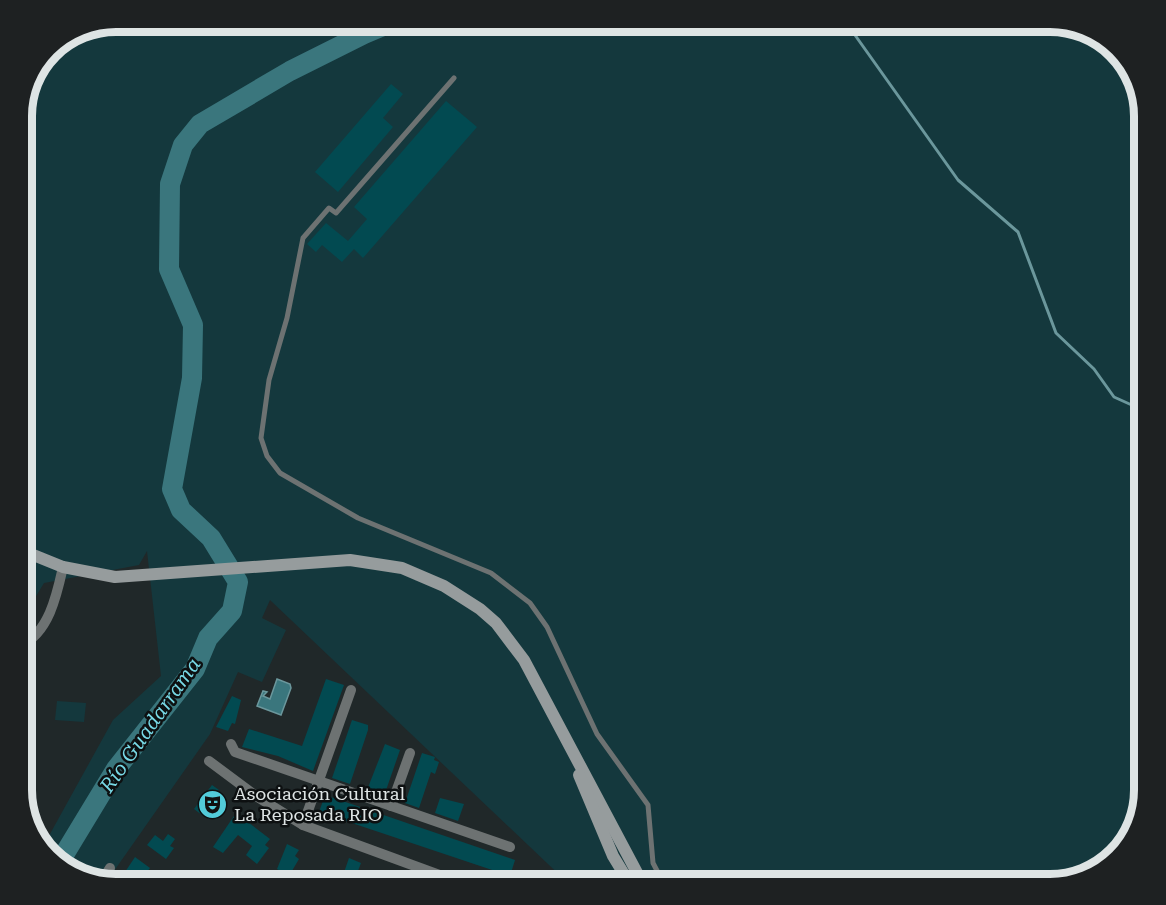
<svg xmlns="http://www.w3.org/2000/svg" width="1166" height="905" font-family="'Roboto Serif',serif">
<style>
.green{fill:#14383d}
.water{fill:#3a767d;stroke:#6b979c;stroke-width:1.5}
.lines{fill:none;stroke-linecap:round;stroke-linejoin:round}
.stream{stroke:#6b979c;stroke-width:3}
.river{stroke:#3a767d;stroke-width:20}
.building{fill:#024a51}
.service{stroke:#6d7272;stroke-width:5}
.minor{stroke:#6d7272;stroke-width:10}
.secondary{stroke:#969c9d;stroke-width:12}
.labels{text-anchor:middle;stroke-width:5;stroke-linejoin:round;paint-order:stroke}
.poi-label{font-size:18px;fill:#dee4e4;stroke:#0d1011;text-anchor:start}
.water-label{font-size:20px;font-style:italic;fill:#78d9e6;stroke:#0d1011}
.rim{fill:none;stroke:#dee4e4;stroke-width:8}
</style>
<rect width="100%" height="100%" fill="#202829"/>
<!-- green -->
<g class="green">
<path d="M116,21H1051L1112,44L1135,74L1145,116V790L1122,851L1092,874L1050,884H569L270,600L262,618L286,630L262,682L238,672L210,734L107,881L54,861L45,843L113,720L161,676L147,551L139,565L44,583L21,621V109L53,45Z"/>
<path d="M57,701L86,703L84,722L55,720Z"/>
</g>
<!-- water -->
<path class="water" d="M277,679L290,684L291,688L281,715L257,706L263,691L267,692L263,696L270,699Z"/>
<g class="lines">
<!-- stream -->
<path class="stream" d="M845,21L958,180L1018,232L1056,333L1094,369L1114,397L1145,411"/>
<!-- river -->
<path class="river" d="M59,863L116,769L195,669L208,638L232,611L238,582L211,538L181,510L172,489L192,378L193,325L169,269L170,184L183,145L200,124L290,71L364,34L395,21"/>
</g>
<!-- building -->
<g class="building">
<path d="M391,84L403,94L383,118L393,127L338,192L315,172Z"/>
<path d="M446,101L477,127L363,258L354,249L342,262L322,245L316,252L307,244L326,223L348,241L367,219L354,207Z"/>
<path d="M326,679L344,685L313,771L278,756L242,747L249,729L302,746Z"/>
<path d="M232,696L241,700L235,724L232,723L228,731L216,727Z"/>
<path d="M352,720L368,725V730L350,784L332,778Z"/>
<path d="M385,744L400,750L384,796L367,790Z"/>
<path d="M422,753L435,757L434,760L439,762L435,774L431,772L419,808L405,803Z"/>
<path d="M212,785L219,790L214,796L222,801L206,818L194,809Z"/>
<path d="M325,795L515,860L510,876L319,812Z"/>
<path d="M440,798L464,804L458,821L435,813Z"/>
<path d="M236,813L270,839L265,845L269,848L257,864L246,855L252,846L238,835L223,853L213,847Z"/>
<path d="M168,834L175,839L170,846L174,848L166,859L147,845L155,835L163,841Z"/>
<path d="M287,844L299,850L295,856L299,859L289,876L277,869Z"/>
<path d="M135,857L150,868L138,884H122L129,874L125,872Z"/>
<path d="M349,858L361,863L353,884H340Z"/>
<path d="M187,871L210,884H180Z"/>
</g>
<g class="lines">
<!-- service -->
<path class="service" d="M454,78L336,213L329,208L303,238L287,318L269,380L261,438L267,456L280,473L358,518L491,573L530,603L547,627L597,734L648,805L653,863L664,884"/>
<!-- minor -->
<g class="minor">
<path d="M21,645C49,633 57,594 63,567"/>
<path d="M231,744L235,752L510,847"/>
<path d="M209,761L256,796L303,825L464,884"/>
<path d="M391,806L410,753"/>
<path d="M303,825L351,690"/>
<path d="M103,879L110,868"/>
</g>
<!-- secondary -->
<g class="secondary">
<path d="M21,550L63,567L115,577L350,560L402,568L444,586L480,609L496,623L524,660L643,884"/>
<path d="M579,775L613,856L630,884"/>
</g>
</g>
<!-- icons -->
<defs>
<symbol id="theatre-disc" viewBox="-11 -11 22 22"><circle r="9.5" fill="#52cbd9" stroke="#0d1011"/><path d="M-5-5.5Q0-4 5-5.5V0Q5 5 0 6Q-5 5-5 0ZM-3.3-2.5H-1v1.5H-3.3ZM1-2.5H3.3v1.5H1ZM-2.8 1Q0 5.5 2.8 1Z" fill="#111"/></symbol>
</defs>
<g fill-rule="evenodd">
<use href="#theatre-disc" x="196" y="788" width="33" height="33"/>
</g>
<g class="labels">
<!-- poi labels -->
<g class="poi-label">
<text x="234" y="800">Asociación Cultural<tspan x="234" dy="21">La Reposada RIO</tspan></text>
</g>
<!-- water labels -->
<g class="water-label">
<text transform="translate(150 725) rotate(-55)" y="7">Río Guadarrama</text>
</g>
</g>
<!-- crop -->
<path d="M0 0H1166V905H0ZM116 32H1050A84 84 0 0 1 1134 116V790A84 84 0 0 1 1050 874H116A84 84 0 0 1 32 790V116A84 84 0 0 1 116 32Z" fill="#1e2122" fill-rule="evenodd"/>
<path class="rim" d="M116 32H1050A84 84 0 0 1 1134 116V790A84 84 0 0 1 1050 874H116A84 84 0 0 1 32 790V116A84 84 0 0 1 116 32Z"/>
</svg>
